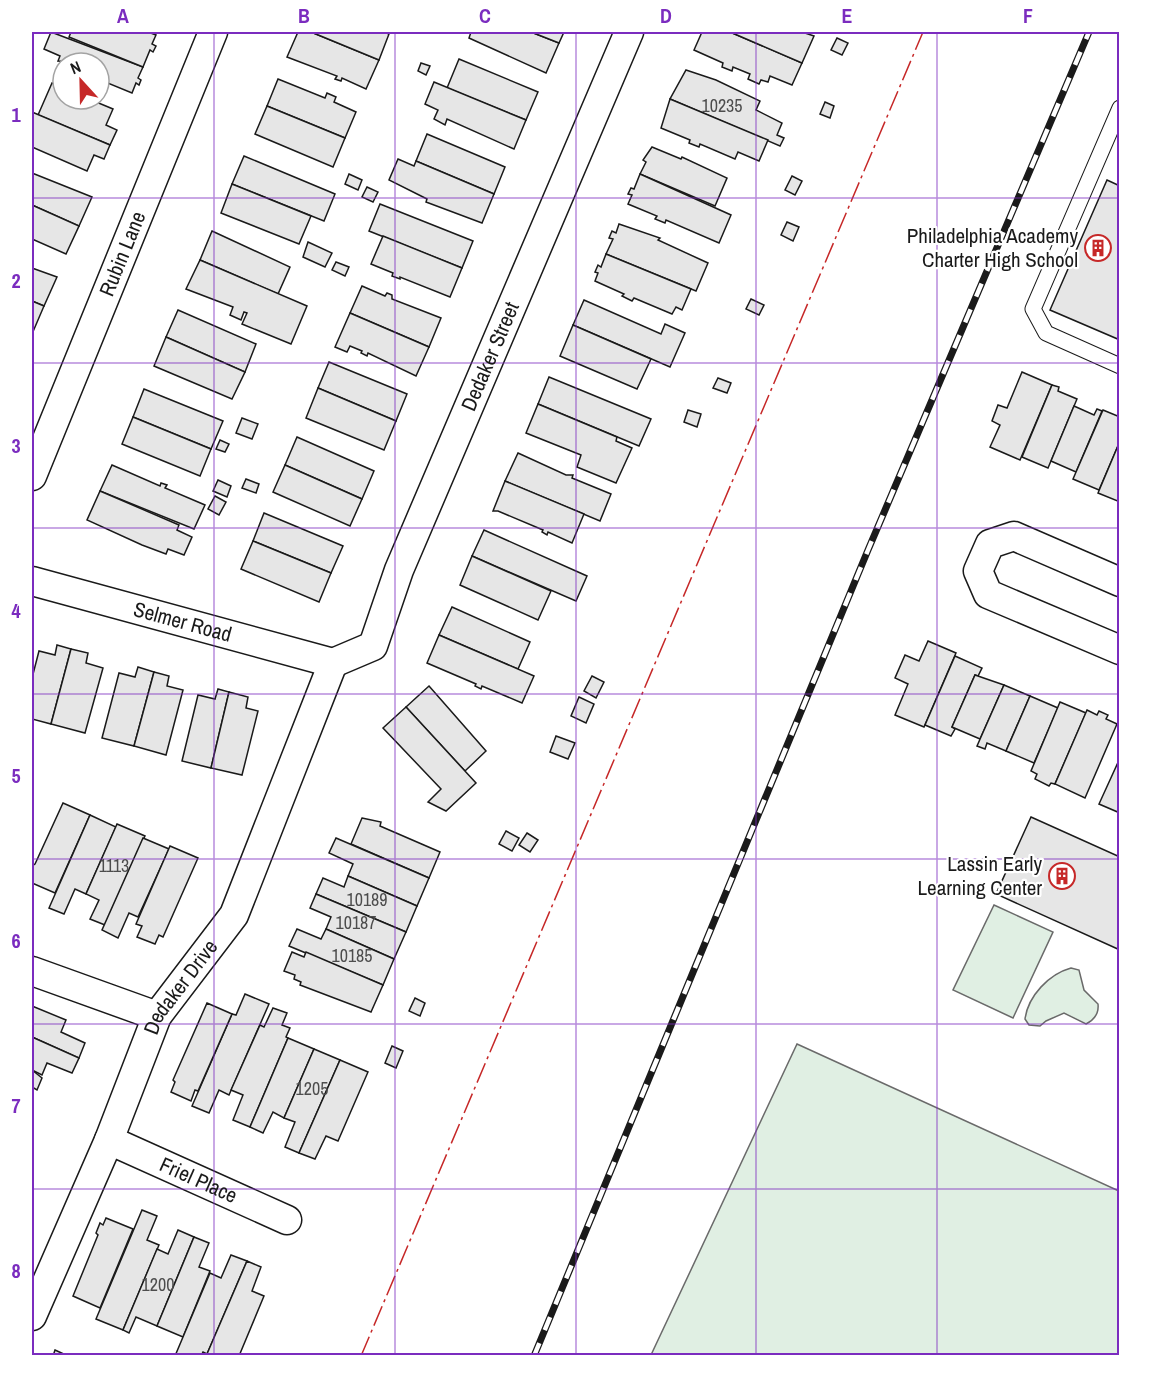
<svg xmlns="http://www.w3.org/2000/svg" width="1151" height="1387" font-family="'Archivo Narrow',sans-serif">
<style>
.green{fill:#e0efe3;stroke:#6a6a6a;stroke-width:1.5}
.building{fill:#e6e6e6;stroke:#1a1a1a;stroke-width:1.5}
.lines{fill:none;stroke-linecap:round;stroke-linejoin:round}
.service-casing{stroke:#1a1a1a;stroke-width:17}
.minor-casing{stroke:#1a1a1a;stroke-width:31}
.service{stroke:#fff;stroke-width:15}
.minor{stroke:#fff;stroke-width:28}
.rail-casing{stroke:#1a1a1a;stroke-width:7}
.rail{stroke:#fff;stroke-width:4.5;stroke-dasharray:14;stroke-linecap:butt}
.power{stroke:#c62828;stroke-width:1.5;stroke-dasharray:21 4.5 3 4.5;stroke-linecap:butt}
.grid{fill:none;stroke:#7b2cbf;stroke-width:1.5;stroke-opacity:0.55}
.labels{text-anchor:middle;stroke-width:4.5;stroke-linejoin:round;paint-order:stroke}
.number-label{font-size:18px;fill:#4d4d4d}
.poi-label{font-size:21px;fill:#1a1a1a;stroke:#fff;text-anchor:end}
.street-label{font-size:21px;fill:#1a1a1a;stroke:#fff}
.neatline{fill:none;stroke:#7b2cbf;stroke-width:2}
.grid-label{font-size:20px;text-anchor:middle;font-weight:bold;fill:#7b2cbf}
</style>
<rect width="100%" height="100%" fill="#fff"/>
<!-- green -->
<g class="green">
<path d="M994,905L1053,932L1013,1018L953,990Z"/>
<path d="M1071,968L1079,970L1084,990L1098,1004C1099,1013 1094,1020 1086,1024L1064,1013L1046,1021L1040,1026L1029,1025L1025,1019C1028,996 1049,974 1071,968Z"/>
<path d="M797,1044L1119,1191V1355H651Z"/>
</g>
<!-- building -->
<g class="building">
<path d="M51,32L143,67L138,78L141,80L139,85L136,83L132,93L103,81L99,83V63L58,61L60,56L44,49Z"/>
<path d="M71,32H148L156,35L152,44L156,46L153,52L150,50L143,67L69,37Z"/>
<path d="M298,32H311L379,60L366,89L342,78L341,81L335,79L337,76L287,57Z"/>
<path d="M311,32H384L389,34L379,60Z"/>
<path d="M471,32H531L559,43L546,73L469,38Z"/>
<path d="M531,32H564L559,43Z"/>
<path d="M702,32H730L802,63L792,85L770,76L768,82L761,80L759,84L748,79L750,74L733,67L732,71L722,67L723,63L694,50Z"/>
<path d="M730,32H802L814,36L802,63Z"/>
<path d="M837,38L848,43L842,55L831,50Z"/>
<path d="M459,59L538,92L526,120L447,88Z"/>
<path d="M421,63L430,66L426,75L418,71Z"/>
<path d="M686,70L716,80L760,101L756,110L782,123L777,135L784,138L780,146L670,99Z"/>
<path d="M278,79L325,98L327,93L336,97L334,102L356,112L345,138L267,106Z"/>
<path d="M434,82L526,120L514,149L447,119L445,125L434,119L438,110L425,104Z"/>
<path d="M52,83L63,88V99H89L113,109L106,125L117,130L110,145L38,115Z"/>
<path d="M670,99L768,140L759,161L738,152L735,159L700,144L699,147L689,143L690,140L661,128Z"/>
<path d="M825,102L834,106L830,118L820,114Z"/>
<path d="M267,106L345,138L333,167L255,134Z"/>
<path d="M32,112L110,145L104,159L94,155L87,171L32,147Z"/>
<path d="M427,134L505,167L494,194L416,161Z"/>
<path d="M652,147L681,159L682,157L727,178L715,206L640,174L646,162L643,160Z"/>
<path d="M244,156L335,194L324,221L232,184Z"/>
<path d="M398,159L414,166L416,161L494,194L482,223L426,202L427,199L389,180Z"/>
<path d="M32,173L92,197L79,226L32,205Z"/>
<path d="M349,174L362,180L358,190L345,184Z"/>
<path d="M640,174L731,215L719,243L666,220L665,223L655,219L657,216L628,204L632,195L628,194L631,188L634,189Z"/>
<path d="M792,176L802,181L795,195L785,190Z"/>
<path d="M1107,180L1120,186V340L1050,310Z"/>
<path d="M232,184L311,216L299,244L221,213Z"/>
<path d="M367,187L378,192L373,202L362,197Z"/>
<path d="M380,204L473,241L462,268L369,231Z"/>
<path d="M32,205L79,226L66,254L32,239Z"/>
<path d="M787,222L799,227L793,241L781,235Z"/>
<path d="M619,224L660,238L658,240L708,263L696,291L606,254L613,239L609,238L612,231L616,233Z"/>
<path d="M212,231L290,267L278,294L200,260Z"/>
<path d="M383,236L462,268L450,297L400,277V279L392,276L393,273L371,264Z"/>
<path d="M308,242L332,253L325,267L303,257Z"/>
<path d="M606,254L691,289L682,310L676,307L672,314L634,298L632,301L622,296L624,294L595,281L598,273L595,272L598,265L601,267Z"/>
<path d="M200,260L307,306L291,344L242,324L247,313L244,312L241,320L230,315L233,307L186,289Z"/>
<path d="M336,262L349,267L345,276L332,270Z"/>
<path d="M32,268L57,277L44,306L32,301Z"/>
<path d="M362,286L385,296L387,293L392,295V299L441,318L429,347L350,313Z"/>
<path d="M751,299L764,305L759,315L746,309Z"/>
<path d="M584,300L661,334L665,324L685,333L670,367L573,325Z"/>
<path d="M32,301L44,306L32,334Z"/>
<path d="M178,310L256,344L245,372L166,337Z"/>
<path d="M350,313L429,347L416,376L368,353L367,356L361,353L362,351L350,346L347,352L335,347Z"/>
<path d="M573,325L651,359L637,389L560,356Z"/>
<path d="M166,337L245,372L232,399L154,366Z"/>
<path d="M329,362L407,394L396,421L318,388Z"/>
<path d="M1022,372L1052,385L1020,460L990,447L1000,425L992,421L998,405L1007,408Z"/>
<path d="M549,377L651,419L639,446L538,404Z"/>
<path d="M718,378L731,383L727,393L713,388Z"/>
<path d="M1052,385L1059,387L1058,391L1077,399L1048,468L1022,457Z"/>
<path d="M318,388L396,421L384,450L306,418Z"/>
<path d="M144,389L223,421L211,449L133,417Z"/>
<path d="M538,404L617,437L616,441L632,448L616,483L577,467L581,455L526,433Z"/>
<path d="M1074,406L1094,415L1097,409L1102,411L1076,472L1051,461Z"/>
<path d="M688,410L701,414L697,427L684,422Z"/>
<path d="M1103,410L1120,417V441L1099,490L1073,479Z"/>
<path d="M133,417L211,449L200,476L122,444Z"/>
<path d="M242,418L258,424L252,439L236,433Z"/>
<path d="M297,437L374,471L362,499L285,465Z"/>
<path d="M220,440L229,444L225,452L216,449Z"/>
<path d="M1120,441V502L1098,493Z"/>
<path d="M518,453L566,475H573L572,478L611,494L600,521L505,481Z"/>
<path d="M112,465L160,486L161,483L167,485L165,488L205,505L194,529L100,491Z"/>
<path d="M285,465L362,499L350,526L273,492Z"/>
<path d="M246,479L259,484L256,493L242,488Z"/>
<path d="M218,480L231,486L227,497L213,491Z"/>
<path d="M505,481L584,514L572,543L548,532L547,535L542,532L543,530L498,511H493Z"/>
<path d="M100,491L179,525L177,530L192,537L184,555L168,549L166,554L142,545L87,520Z"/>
<path d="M215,496L226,502L219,515L208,509Z"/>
<path d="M264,513L343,546L331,573L253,541Z"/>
<path d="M484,530L587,576L576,601L472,556Z"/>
<path d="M253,541L331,573L319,602L241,569Z"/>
<path d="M472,556L551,591L538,620L460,585Z"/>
<path d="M452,607L530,642L518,669L439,635Z"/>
<path d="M439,635L534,676L522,703L482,686L481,689L475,686L476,684L427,663Z"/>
<path d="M928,641L956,653L924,727L895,715L908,684L895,678L905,655L919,661Z"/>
<path d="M57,645L71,649L51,724L32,719V678L39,651L55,655Z"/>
<path d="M71,649L88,653L86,663L103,668L85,733L51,724Z"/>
<path d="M955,656L982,668L978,676L975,675L952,727L955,729L951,736L925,725Z"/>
<path d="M138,667L154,672L134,746L102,738L119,673L135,677Z"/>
<path d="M154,672L169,676L167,686L183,690L166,755L134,746Z"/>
<path d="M975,675L1004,685L980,739L952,727Z"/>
<path d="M592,676L604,682L596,698L584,691Z"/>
<path d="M1004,685L1030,696L1006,751L987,743L985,749L977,746Z"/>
<path d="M429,686L486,751L465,771L406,707Z"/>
<path d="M218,689L229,692L211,768L182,761L198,695L215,699Z"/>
<path d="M229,692L248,697L246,708L258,711L242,775L211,768Z"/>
<path d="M1030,696L1058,708L1034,763L1006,751Z"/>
<path d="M579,697L594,704L586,723L571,716Z"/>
<path d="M1060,702L1086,713L1055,784L1051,783L1049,786L1035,779L1037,774L1031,771Z"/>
<path d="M406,707L476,783L446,811L428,802L441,789L383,728Z"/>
<path d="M1087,710L1097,715L1099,711L1108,715L1106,719L1117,724L1085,798L1055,784Z"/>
<path d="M556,736L575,743L568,759L550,752Z"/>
<path d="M1120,758V813L1099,804Z"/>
<path d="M63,803L90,815L55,893L32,883V866L35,864Z"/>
<path d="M90,815L116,827L86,894L75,889L64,914L49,908Z"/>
<path d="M1031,817L1120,857V950L996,894Z"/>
<path d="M362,818L381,822L380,826L440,852L429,878L351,844Z"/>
<path d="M117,824L145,836L105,925L90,919L99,900L86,894Z"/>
<path d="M506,831L519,838L512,851L499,844Z"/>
<path d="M527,833L538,840L530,852L519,845Z"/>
<path d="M143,838L169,849L138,917L129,913L118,938L102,930Z"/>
<path d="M336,838L429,878L417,906L348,876L353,864L329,853Z"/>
<path d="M170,846L198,858L163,937L159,935L155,944L137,937L142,926L136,924Z"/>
<path d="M348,876L417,906L406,932L316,894L323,878L344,887Z"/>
<path d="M316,894L406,932L394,959L326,929L331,917L310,908Z"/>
<path d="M297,929L321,939L326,929L394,959L383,985L289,946Z"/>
<path d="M292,952L304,957L306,952L383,985L371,1012L300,985L301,982L294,979L295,975L284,971Z"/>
<path d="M245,994L269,1004L229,1095L219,1090L209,1113L192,1106L232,1014L236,1015Z"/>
<path d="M415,998L425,1003L420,1016L409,1011Z"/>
<path d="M207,1003L232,1014L198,1091L195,1090L191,1101L171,1092L175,1082L173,1080Z"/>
<path d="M32,1006L66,1020L61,1032L85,1043L79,1058L32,1037Z"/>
<path d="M273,1008L287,1013L282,1025L290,1028L286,1037L288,1038L250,1127L233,1120L243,1095L231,1090L260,1025L264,1027Z"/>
<path d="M32,1037L79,1058L72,1073L47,1063L42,1075L32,1070Z"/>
<path d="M288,1038L314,1049L284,1118L273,1112L263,1133L250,1127Z"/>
<path d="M392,1046L403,1051L396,1068L385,1063Z"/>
<path d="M314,1049L340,1060L299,1153L285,1147L295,1122L284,1118Z"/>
<path d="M340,1060L368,1072L338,1141L326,1136L315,1159L299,1153Z"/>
<path d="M32,1070L42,1078L37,1090L32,1087Z"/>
<path d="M142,1210L157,1216L147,1240L159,1245L123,1330L96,1319Z"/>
<path d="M106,1218L133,1229L100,1308L73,1296L98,1235L96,1233L100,1223L103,1225Z"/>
<path d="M178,1230L194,1237L157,1326L136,1317L129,1333L123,1330L157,1249L168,1254Z"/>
<path d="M194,1237L209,1243L199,1267L210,1271L183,1337L157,1326Z"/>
<path d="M231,1255L247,1261L207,1354L203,1352L201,1356H175L210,1273L221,1278Z"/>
<path d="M247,1261L261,1267L252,1291L264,1296L239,1356L207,1354Z"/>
<path d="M55,1350L68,1356H53Z"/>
</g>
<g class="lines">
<defs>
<path id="service" d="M1120,108L1033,309L1046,333L1120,366"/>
<g id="minor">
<path id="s1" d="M32,476L213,32"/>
<path id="s2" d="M32,581L333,663"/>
<path d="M1120,582L1014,536L990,544L978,571L988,594L1120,650"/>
<path id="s3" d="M333,663L373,646L399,570L629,32"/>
<path d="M32,971L157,1016"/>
<path id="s4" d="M109,1140L287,1220"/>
<path id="s5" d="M32,1316L109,1140L157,1016L234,915L333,663"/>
</g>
</defs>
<!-- service casing -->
<use href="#service" class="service-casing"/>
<!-- minor casing -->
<use href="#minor" class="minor-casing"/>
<!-- service -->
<use href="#service" class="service"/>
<!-- minor -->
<use href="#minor" class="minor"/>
<defs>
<path id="rail" d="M534,1356L868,550L1089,32"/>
</defs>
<!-- rail casing -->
<use href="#rail" class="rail-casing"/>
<!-- rail -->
<use href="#rail" class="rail"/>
<!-- power -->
<path class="power" d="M361,1356L923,32"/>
</g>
<!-- grid -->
<path class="grid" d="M214,32V1356M395,32V1356M576,32V1356M756,32V1356M937,32V1356M32,198H1120M32,363H1120M32,528H1120M32,694H1120M32,859H1120M32,1024H1120M32,1189H1120"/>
<!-- icons -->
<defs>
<symbol id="building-ring" viewBox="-11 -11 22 22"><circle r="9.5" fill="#fff" stroke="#c62828" stroke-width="1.5"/><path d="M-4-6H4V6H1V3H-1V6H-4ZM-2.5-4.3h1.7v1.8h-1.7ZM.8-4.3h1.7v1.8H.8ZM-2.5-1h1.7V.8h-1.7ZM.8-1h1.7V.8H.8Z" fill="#c62828"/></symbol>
</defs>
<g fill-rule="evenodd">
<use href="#building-ring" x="1083" y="233" width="30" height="30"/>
<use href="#building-ring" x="1047" y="861" width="30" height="30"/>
</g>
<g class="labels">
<!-- number labels -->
<g class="number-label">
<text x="722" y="112">10235</text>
<text x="114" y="872">1113</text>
<text x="367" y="906">10189</text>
<text x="356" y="929">10187</text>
<text x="352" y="962">10185</text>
<text x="312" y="1095">1205</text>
<text x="158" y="1291">1200</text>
</g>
<!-- poi labels -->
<g class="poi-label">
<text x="1078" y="243">Philadelphia Academy<tspan x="1078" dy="24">Charter High School</tspan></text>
<text x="1042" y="871">Lassin Early<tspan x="1042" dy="24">Learning Center</tspan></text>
</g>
<!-- street labels -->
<g class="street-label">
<text dy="7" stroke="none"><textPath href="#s1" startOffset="240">Rubin Lane</textPath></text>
<text dy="7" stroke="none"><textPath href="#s3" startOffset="356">Dedaker Street</textPath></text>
<text dy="7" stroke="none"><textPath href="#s2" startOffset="156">Selmer Road</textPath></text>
<text dy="7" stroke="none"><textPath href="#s5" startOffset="362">Dedaker Drive</textPath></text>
<text dy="7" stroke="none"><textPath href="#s4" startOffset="98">Friel Place</textPath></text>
</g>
</g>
<!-- border -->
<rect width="1151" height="1387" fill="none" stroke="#ffffff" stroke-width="66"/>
<!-- north arrow -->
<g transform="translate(81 81) rotate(338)"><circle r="28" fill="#ffffff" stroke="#a3a3a3" stroke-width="1.5"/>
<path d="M0-4.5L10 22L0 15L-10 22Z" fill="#c62828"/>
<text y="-9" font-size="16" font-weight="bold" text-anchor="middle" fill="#1a1a1a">N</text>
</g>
<rect x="33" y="33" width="1085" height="1321" class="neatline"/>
<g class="grid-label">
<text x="123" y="23">A</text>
<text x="304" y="23">B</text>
<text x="485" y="23">C</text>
<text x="666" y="23">D</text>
<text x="847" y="23">E</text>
<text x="1028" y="23">F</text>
<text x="16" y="122">1</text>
<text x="16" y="288">2</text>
<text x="16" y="453">3</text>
<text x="16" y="618">4</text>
<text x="16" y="783">5</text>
<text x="16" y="948">6</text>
<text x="16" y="1113">7</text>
<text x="16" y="1278">8</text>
</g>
</svg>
